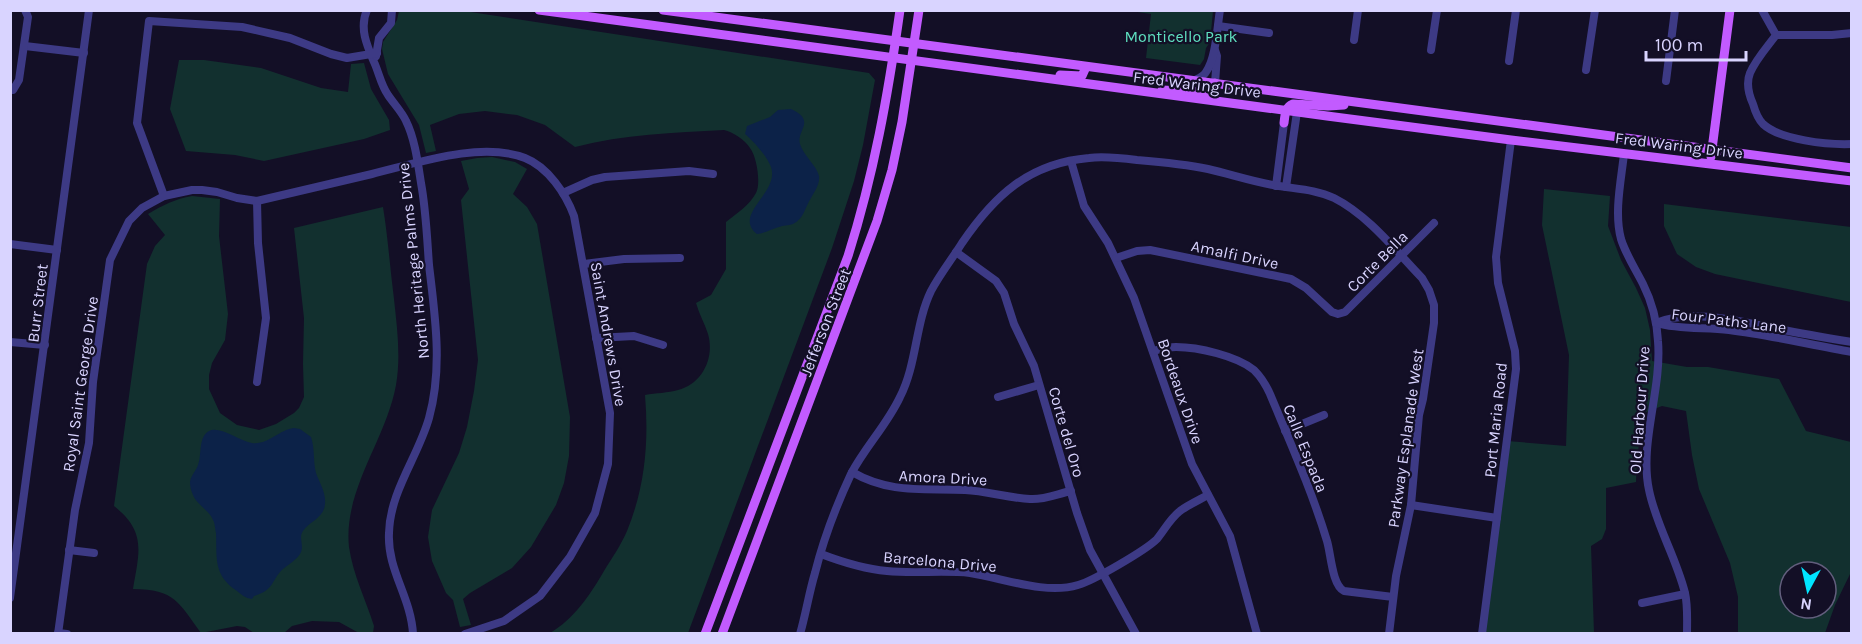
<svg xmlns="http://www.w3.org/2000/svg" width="1862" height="644" font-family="Karla,sans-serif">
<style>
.green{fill:#12302f;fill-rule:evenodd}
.water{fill:#0c2248}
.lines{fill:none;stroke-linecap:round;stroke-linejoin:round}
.minor{stroke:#3d3a85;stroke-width:8}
.major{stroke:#c25bff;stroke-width:9}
.labels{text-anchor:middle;stroke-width:4.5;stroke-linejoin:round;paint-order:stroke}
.park-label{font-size:16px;fill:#5fe0c0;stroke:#130f26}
.street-label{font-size:16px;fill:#d9d4ff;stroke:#130f26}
</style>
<rect width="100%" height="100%" fill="#130f26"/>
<!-- green -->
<g class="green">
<path d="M399,11H464L869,73L875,80L863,145L854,181L832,248L688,633H550C574,619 590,595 604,571C612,558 621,545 627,531C645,487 649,442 645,395C656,393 668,393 678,390C702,384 715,358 708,334C705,324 699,314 696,303L711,295L726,269V222C737,213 749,206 756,193C761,184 757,157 750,148C745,140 733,132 724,130C674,133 624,134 575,147L545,125L517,115L485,111L459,114L430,125L436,151L426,153L419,125L388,74L382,49L383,42L397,20Z"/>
<path d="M1131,11H1213L1210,42L1206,48L1204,59L1200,65L1146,58L1151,14Z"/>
<path d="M179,60H204L261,68L321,88L348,92L351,64L364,63L371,89L389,120L390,130L364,139L264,161L235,155L186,151L170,109Z"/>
<path d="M492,157L515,162L527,169L513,194L527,207L537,224L570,417L569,456L564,483L556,505L531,547L512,568L470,593L463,599L471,625L460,627L453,600L446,593L432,561L428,537L432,510L459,453L467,427L474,391L478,360L461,200L469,189L461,161L477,158Z"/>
<path d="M1544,189L1610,196L1608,226L1621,260L1636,288L1645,308L1650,330L1652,361L1687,367H1708L1779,379L1806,431L1851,442V572L1835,605L1825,633H1738V597L1730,563L1699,489L1692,455L1686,411L1662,406L1644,413L1637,457L1636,482L1606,488V529L1602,539L1591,546L1594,633L1481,634L1507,441L1566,446L1569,355L1542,225ZM1790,572H1826V608H1790Z"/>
<path d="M192,196L220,199L219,236L228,314L225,340L212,363L209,375V389L220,413L237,425L259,430L276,424L294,413L299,408L304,397L303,364L304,318L294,228L383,207C388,238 390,268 394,299C397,327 401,357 396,385C386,440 343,490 349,547C353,575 366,600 374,626L373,633H359L339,622L312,621L292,626L284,633H254L245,627L237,626L201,633C179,603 175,589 133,589C139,553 147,532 114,506L147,264L155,246L165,235L148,214C163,205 175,199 192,196Z"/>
<path d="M1664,204L1851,227V302L1715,274L1696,267L1677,254L1664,226Z"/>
</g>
<!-- water -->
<g class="water">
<path d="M791,109C817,121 796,130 800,144C803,155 817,166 819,176C820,184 815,191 811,198C805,207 804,219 793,224C788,226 783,225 779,227C771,229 766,233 757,234C732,214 780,193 771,167C767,156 754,142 745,134L747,126L770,117L778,110Z"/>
<path d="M294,428L300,429L311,437C315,449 313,461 316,473C320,484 326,492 325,504C324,518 310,521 303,531C298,538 305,546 300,554C296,560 289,564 283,569C271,580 275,590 254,596L252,599C245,598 242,595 237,591C213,575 217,558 216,533C215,529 215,523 213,520C209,510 197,505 193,495C191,491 190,486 190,482C191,475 196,471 198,465C202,455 198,437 209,431C219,425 240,441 252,443C269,445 278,430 294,428Z"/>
</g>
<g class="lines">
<!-- minor -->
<g class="minor">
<path d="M367,10C359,28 367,46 374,62C379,73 381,85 388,95C394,104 402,112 406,121C415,139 418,164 421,183C426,210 427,238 429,265C435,316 443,367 429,418C418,457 390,491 389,533C387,570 411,597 413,634"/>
<path d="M1762,10L1776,35C1768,46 1756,59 1750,73C1746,83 1749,95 1753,104C1755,111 1758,119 1763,124C1780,140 1828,145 1852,144"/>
<path d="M1218,26L1269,33"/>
<path d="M1776,35H1832L1852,33"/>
<path d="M1354,40L1358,10"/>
<path d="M25,46L84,53"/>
<path d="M1215,50L1217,56L1215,83"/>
<path d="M1431,50L1437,10"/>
<path d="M376,56L379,38L391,23L392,10"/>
<path d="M1509,61L1516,10"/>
<path d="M1586,70L1595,10"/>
<path d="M1195,80C1199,78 1204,76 1206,72C1216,58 1217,28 1220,10"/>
<path d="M1666,81L1675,10"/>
<path d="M10,89L13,90L19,80L28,17L25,10"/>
<path d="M1624,154C1621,181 1614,213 1621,239C1626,255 1636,270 1643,284C1652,302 1657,321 1658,341C1662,390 1639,443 1649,490C1656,525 1676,557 1685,593C1688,606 1687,620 1687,634"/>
<path d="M1071,161L1084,206L1108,243L1134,298L1192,464L1230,536L1257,634"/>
<path d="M1276,186L1284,123"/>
<path d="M1286,187L1297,112"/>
<path d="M563,193L592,180L605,177L689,171L713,174"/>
<path d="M164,196L137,123L149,21L242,27L290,38L331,54L347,58L377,53"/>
<path d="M257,201L258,243L266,318L257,382"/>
<path d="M10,244L57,250"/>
<path d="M956,252L996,281L1004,293L1014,324L1034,366L1077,513L1090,550L1136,634"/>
<path d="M1116,258L1137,251L1150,250L1291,279L1306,288L1332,312L1338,314L1345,312L1434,223"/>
<path d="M584,264L624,259L680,258"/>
<path d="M1656,323C1693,308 1741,322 1779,329C1803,334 1827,338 1852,342"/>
<path d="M1656,323C1680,330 1705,327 1729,330C1770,335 1811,345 1852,352"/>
<path d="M596,338L634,336L663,345"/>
<path d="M10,342L45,345"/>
<path d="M1153,351C1161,349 1168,347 1176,347C1198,347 1237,356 1254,370C1261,377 1266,385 1270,394C1290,442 1312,491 1327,541C1331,554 1332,585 1344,591L1393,597"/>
<path d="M998,397L1039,385"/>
<path d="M1285,431L1324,415"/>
<path d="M852,472C890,494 924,488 965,490C987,491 1008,498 1030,499C1044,500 1057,494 1071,491"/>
<path d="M1411,505L1497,518"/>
<path d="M69,550L94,553"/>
<path d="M821,554C842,562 864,569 887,571C914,574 942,570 970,573C1003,578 1045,595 1078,585C1093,581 1146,550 1157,539C1165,529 1170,519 1180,511C1188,505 1199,500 1208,495"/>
<path d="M10,598L89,10"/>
<path d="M1642,603L1685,594"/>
<path d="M58,633L67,634"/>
<path d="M58,634L75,510L89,443L93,382L110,260L129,221L142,208L164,196L192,190H202L217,192L237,198L257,201C295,192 334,183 372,174C417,163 481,141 525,158C548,167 566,194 574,216L610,413L608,464L595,513L570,557L540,596L504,621L465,634"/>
<path d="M800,634C806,613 809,593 815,573C823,541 837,504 851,474C865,447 887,425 900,397C917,364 915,324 931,291C940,274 952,259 962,243C994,196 1029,163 1089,158C1104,156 1121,158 1137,160C1161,162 1184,164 1208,169C1230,174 1251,181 1273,185C1294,189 1315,189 1334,198C1368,215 1396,251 1422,278L1429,290L1434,305V323L1423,399L1419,415L1411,505L1396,576L1389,634"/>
<path d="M1482,634L1516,369L1515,351L1498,283L1496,257L1511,140"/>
</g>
<!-- major -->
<g class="major">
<path d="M539,10L1327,116L1511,140L1852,181"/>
<path d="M663,10L1852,168"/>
<path d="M1060,75L1082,76L1086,67"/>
<path d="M1162,90L1207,92L1213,90L1215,83"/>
<path d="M1284,123C1285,115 1285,107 1293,104L1328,106L1344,105"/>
<path d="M1711,157L1730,10"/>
<path d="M705,634L848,256C874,174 888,95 900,10"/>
<path d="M722,634L877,221L892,170L902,122L919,10"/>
</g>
</g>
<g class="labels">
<!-- park labels -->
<g class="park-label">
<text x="1181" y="42">Monticello Park</text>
</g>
<!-- street labels -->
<g class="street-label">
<text transform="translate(1197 84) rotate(7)" y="6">Fred Waring Drive</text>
<text transform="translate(1679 145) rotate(7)" y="6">Fred Waring Drive</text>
<text transform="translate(1235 254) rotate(12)" y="6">Amalfi Drive</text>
<text transform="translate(413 261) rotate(-96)" y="6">North Heritage Palms Drive</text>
<text transform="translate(1377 261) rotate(-45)" y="6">Corte Bella</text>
<text transform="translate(37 303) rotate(-83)" y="6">Burr Street</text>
<text transform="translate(1729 320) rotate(7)" y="6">Four Paths Lane</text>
<text transform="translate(825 322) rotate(-69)" y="6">Jefferson Street</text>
<text transform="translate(609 334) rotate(80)" y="6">Saint Andrews Drive</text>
<text transform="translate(80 384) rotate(-82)" y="6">Royal Saint George Drive</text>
<text transform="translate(1181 391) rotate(71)" y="6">Bordeaux Drive</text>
<text transform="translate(1639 410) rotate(-86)" y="6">Old Harbour Drive</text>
<text transform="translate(1495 420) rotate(-84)" y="6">Port Maria Road</text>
<text transform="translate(1067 432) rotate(74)" y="6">Corte del Oro</text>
<text transform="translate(1405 438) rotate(-82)" y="6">Parkway Esplanade West</text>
<text transform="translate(1306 448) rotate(68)" y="6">Calle Espada</text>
<text transform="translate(943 477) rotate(3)" y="6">Amora Drive</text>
<text transform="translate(940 561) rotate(5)" y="6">Barcelona Drive</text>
</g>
</g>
<!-- border -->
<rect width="1862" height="644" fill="none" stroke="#d9d4ff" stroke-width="24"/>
<!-- north arrow -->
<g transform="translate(1808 590) rotate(188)"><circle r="28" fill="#130f26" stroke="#625e7d" stroke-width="1.5"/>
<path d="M0-4.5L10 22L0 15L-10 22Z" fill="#00e5ff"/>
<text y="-9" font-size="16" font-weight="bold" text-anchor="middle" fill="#d9d4ff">N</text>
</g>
<!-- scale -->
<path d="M1646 51v9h100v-9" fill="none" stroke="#d9d4ff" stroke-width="3"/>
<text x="1655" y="51" font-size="18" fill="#d9d4ff" stroke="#130f26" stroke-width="4.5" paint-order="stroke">100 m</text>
</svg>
